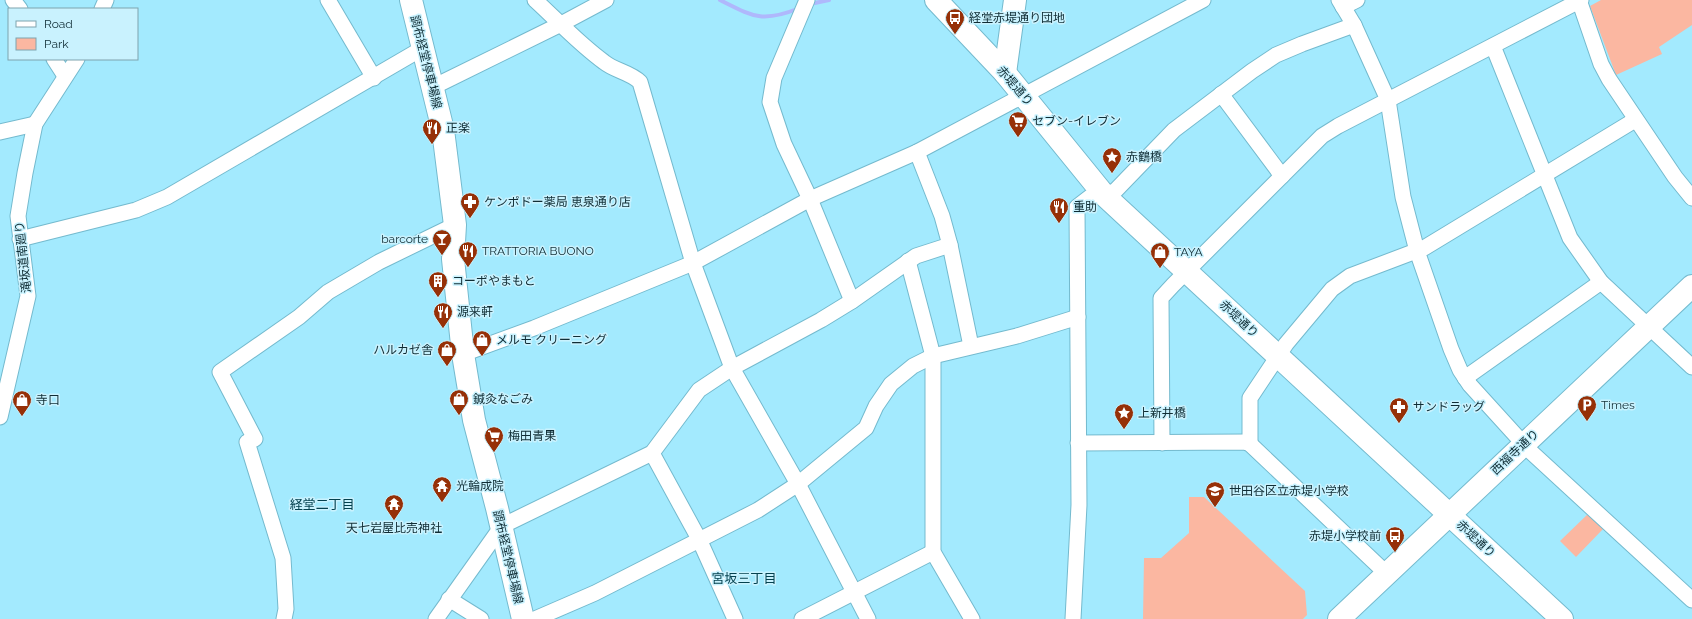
<svg xmlns="http://www.w3.org/2000/svg" width="1692" height="619" font-family="Raleway,'Noto Sans JP',sans-serif">
<style>
.green{fill:#fbb7a1}
.lines{fill:none;stroke-linecap:round;stroke-linejoin:round}
.stream{stroke:#afb8fc;stroke-width:4}
.street-casing{stroke:#74bace;stroke-width:17}
.secondary-casing{stroke:#74bace;stroke-width:24}
.street{stroke:#fff;stroke-width:15}
.secondary{stroke:#fff;stroke-width:22}
.labels{text-anchor:middle;stroke-width:3;stroke-linejoin:round;paint-order:stroke}
.poi-label{font-size:12px;fill:#102d35;stroke:#c9f2fe;text-anchor:start}
.street-label{font-size:12px;fill:#102d35;stroke:#c9f2fe}
.neighbourhood-label{font-size:13px;fill:#04414f;stroke:#c9f2fe}
</style>
<rect width="100%" height="100%" fill="#a3eafe"/>
<!-- green -->
<g class="green">
<path d="M1601,0H1692V25L1659,47L1662,54L1616,75L1590,6Z"/>
<path d="M1189,497H1204L1305,591L1307,615L1303,619H1143L1144,558H1161L1189,533Z"/>
<path d="M1589,513L1604,528L1576,557L1560,541Z"/>
</g>
<g class="lines">
<!-- stream -->
<g class="stream">
<path d="M720,0C754,17 762,23 800,8"/>
<path d="M810,4L829,0"/>
</g>
<defs>
<g id="street">
<path d="M13,0L20,9"/>
<path d="M328,0L374,78"/>
<path d="M535,0C558,21 579,44 604,62C615,71 630,72 640,82L693,263L732,368L798,484L868,619"/>
<path d="M807,0L774,78L770,102L784,144L810,199L852,301"/>
<path d="M1339,0L1354,25L1388,100L1403,197L1417,251L1451,349L1460,370L1470,385L1530,451L1692,600"/>
<path d="M1579,0L1601,64L1609,79L1675,177L1692,198"/>
<path d="M1343,7L1357,0"/>
<path d="M102,9L106,0"/>
<path d="M1493,46L1570,238L1601,282L1692,367"/>
<path d="M54,59L65,76"/>
<path d="M433,87L561,24L606,0"/>
<path d="M1221,94L1282,176"/>
<path d="M0,132L35,124"/>
<path d="M917,152L942,216L950,245L971,346"/>
<path d="M20,239L136,210L167,197L423,48"/>
<path d="M908,261L933,356V552L972,619"/>
<path d="M463,354L534,328L693,263L810,199L917,152L1203,0"/>
<path d="M1465,378L1601,282"/>
<path d="M0,417L28,296L18,216L25,173L35,124L77,59"/>
<path d="M1078,443L1244,442L1250,444L1387,574"/>
<path d="M1162,443L1161,298L1173,285L1322,136L1338,126L1581,0"/>
<path d="M1250,444V398L1286,344L1332,289L1350,276L1424,248L1635,120"/>
<path d="M652,453L699,539L735,619"/>
<path d="M449,599L481,619"/>
<path d="M284,619L286,609L283,558L247,442L255,439L220,372L299,317L328,292L379,262L455,225"/>
<path d="M436,619L497,533L508,523L652,453L699,390L732,368L821,320L852,301L916,256L950,245"/>
<path d="M535,619L595,593L758,510L798,484L866,428L876,406L891,384L913,366L933,356L1017,336L1078,317"/>
<path d="M802,619L933,552"/>
<path d="M1073,619L1079,505L1077,207L1090,197L1105,196L1116,190L1174,130L1252,71L1276,55L1302,44L1354,25"/>
</g>
<g id="secondary">
<path d="M411,0L443,130L455,225L453,259L463,354L474,420L497,508L523,619"/>
<path d="M936,0L1005,73L1105,196L1562,619"/>
<path d="M1005,73L1015,0"/>
<path d="M1339,619L1692,286"/>
</g>
</defs>
<!-- street casing -->
<use href="#street" class="street-casing"/>
<!-- secondary casing -->
<use href="#secondary" class="secondary-casing"/>
<!-- street -->
<use href="#street" class="street"/>
<!-- secondary -->
<use href="#secondary" class="secondary"/>
</g>
<!-- icons -->
<defs>
<symbol id="bus-pin" viewBox="-11 -11 22 30"><path d="M0 17L-7.5 6A9.5 9.5 0 1 1 7.5 6Z" fill="#963007" stroke="#c9f2fe"/><path d="M-5-6H5V4H4V6H2V4H-2V6H-4V4H-5ZM-3.5-4V0h7V-4ZM-3.5 1.2v1.5H-2V1.2ZM2 1.2v1.5H3.5V1.2Z" fill="#fff"/></symbol>
<symbol id="supermarket-pin" viewBox="-11 -11 22 30"><path d="M0 17L-7.5 6A9.5 9.5 0 1 1 7.5 6Z" fill="#963007" stroke="#c9f2fe"/><path d="M-6-5.5h2.5l.6 2H6L4.5 2H-2.5L-4.4-4H-6ZM-1.5 3.2a1.3 1.3 0 1 0 .1 0ZM3 3.2a1.3 1.3 0 1 0 .1 0Z" fill="#fff"/></symbol>
<symbol id="restaurant-pin" viewBox="-11 -11 22 30"><path d="M0 17L-7.5 6A9.5 9.5 0 1 1 7.5 6Z" fill="#963007" stroke="#c9f2fe"/><path d="M-5-6h1v4h1v-4h1v4h1v-4h1v5L-1.5 .5V6h-2V.5L-5-1ZM5-6V6H3V1.5H1.5Q1.5-4 5-6Z" fill="#fff"/></symbol>
<symbol id="sight-pin" viewBox="-11 -11 22 30"><path d="M0 17L-7.5 6A9.5 9.5 0 1 1 7.5 6Z" fill="#963007" stroke="#c9f2fe"/><path d="M0-6L1.8-2.2L6-1.7L2.9 1.2L3.7 5.4L0 3.3L-3.7 5.4L-2.9 1.2L-6-1.7L-1.8-2.2Z" fill="#fff"/></symbol>
<symbol id="pharmacy-pin" viewBox="-11 -11 22 30"><path d="M0 17L-7.5 6A9.5 9.5 0 1 1 7.5 6Z" fill="#963007" stroke="#c9f2fe"/><path d="M-2-6h4v4h4v4h-4v4h-4v-4h-4v-4h4Z" fill="#fff"/></symbol>
<symbol id="bar-pin" viewBox="-11 -11 22 30"><path d="M0 17L-7.5 6A9.5 9.5 0 1 1 7.5 6Z" fill="#963007" stroke="#c9f2fe"/><path d="M-6-5H6L.8 .8V4.5H3.5V6h-7V4.5H-.8V.8Z" fill="#fff"/></symbol>
<symbol id="shop-pin" viewBox="-11 -11 22 30"><path d="M0 17L-7.5 6A9.5 9.5 0 1 1 7.5 6Z" fill="#963007" stroke="#c9f2fe"/><path d="M-5-2.5h2.3a2.7 3.5 0 0 1 5.4 0H5L5.5 6h-11ZM-1.5-2.5h3a1.5 2.3 0 0 0-3 0Z" fill="#fff"/></symbol>
<symbol id="building-pin" viewBox="-11 -11 22 30"><path d="M0 17L-7.5 6A9.5 9.5 0 1 1 7.5 6Z" fill="#963007" stroke="#c9f2fe"/><path d="M-4-6H4V6H1V3H-1V6H-4ZM-2.5-4.3h1.7v1.8h-1.7ZM.8-4.3h1.7v1.8H.8ZM-2.5-1h1.7V.8h-1.7ZM.8-1h1.7V.8H.8Z" fill="#fff"/></symbol>
<symbol id="parking-pin" viewBox="-11 -11 22 30"><path d="M0 17L-7.5 6A9.5 9.5 0 1 1 7.5 6Z" fill="#963007" stroke="#c9f2fe"/><path d="M-3.5-5.5H1a3.5 3.5 0 0 1 0 7H-1V5.5H-3.5ZM-1-3.4V-.6H.8a1.4 1.4 0 0 0 0-2.8Z" fill="#fff"/></symbol>
<symbol id="temple-pin" viewBox="-11 -11 22 30"><path d="M0 17L-7.5 6A9.5 9.5 0 1 1 7.5 6Z" fill="#963007" stroke="#c9f2fe"/><path d="M0-6L5-2H3V0L6.5 2.5H4V6H1.5V3h-3V6H-4V2.5H-6.5L-3 0V-2H-5Z" fill="#fff"/></symbol>
<symbol id="school-pin" viewBox="-11 -11 22 30"><path d="M0 17L-7.5 6A9.5 9.5 0 1 1 7.5 6Z" fill="#963007" stroke="#c9f2fe"/><path d="M0-5L7-2L0 1L-7-2ZM-4 1L0 2.5L4 1V4Q0 6-4 4Z" fill="#fff"/></symbol>
</defs>
<g fill-rule="evenodd">
<use href="#bus-pin" x="944" y="7" width="22" height="30"/>
<use href="#supermarket-pin" x="1007" y="110" width="22" height="30"/>
<use href="#restaurant-pin" x="421" y="117" width="22" height="30"/>
<use href="#sight-pin" x="1101" y="146" width="22" height="30"/>
<use href="#pharmacy-pin" x="459" y="191" width="22" height="30"/>
<use href="#restaurant-pin" x="1048" y="196" width="22" height="30"/>
<use href="#bar-pin" x="431" y="228" width="22" height="30"/>
<use href="#restaurant-pin" x="457" y="240" width="22" height="30"/>
<use href="#shop-pin" x="1149" y="241" width="22" height="30"/>
<use href="#building-pin" x="427" y="270" width="22" height="30"/>
<use href="#restaurant-pin" x="432" y="301" width="22" height="30"/>
<use href="#shop-pin" x="471" y="329" width="22" height="30"/>
<use href="#shop-pin" x="436" y="339" width="22" height="30"/>
<use href="#shop-pin" x="448" y="388" width="22" height="30"/>
<use href="#shop-pin" x="11" y="389" width="22" height="30"/>
<use href="#parking-pin" x="1576" y="394" width="22" height="30"/>
<use href="#pharmacy-pin" x="1388" y="396" width="22" height="30"/>
<use href="#sight-pin" x="1113" y="402" width="22" height="30"/>
<use href="#supermarket-pin" x="483" y="425" width="22" height="30"/>
<use href="#temple-pin" x="431" y="475" width="22" height="30"/>
<use href="#school-pin" x="1204" y="480" width="22" height="30"/>
<use href="#temple-pin" x="383" y="493" width="22" height="30"/>
<use href="#bus-pin" x="1384" y="525" width="22" height="30"/>
</g>
<g class="labels">
<!-- poi labels -->
<g class="poi-label">
<text x="969" y="22">経堂赤堤通り団地</text>
<text x="1032" y="125">セブン-イレブン</text>
<text x="446" y="132">正楽</text>
<text x="1126" y="161">赤鶴橋</text>
<text x="484" y="206">ケンポドー薬局 恵泉通り店</text>
<text x="1073" y="211">重助</text>
<text x="428" y="243" text-anchor="end">barcorte</text>
<text x="482" y="255">TRATTORIA BUONO</text>
<text x="1174" y="256">TAYA</text>
<text x="452" y="285">コーポやまもと</text>
<text x="457" y="316">源来軒</text>
<text x="496" y="344">メルモ クリーニング</text>
<text x="433" y="354" text-anchor="end">ハルカゼ舎</text>
<text x="473" y="403">鍼灸なごみ</text>
<text x="36" y="404">寺口</text>
<text x="1601" y="409">Times</text>
<text x="1413" y="411">サンドラッグ</text>
<text x="1138" y="417">上新井橋</text>
<text x="508" y="440">梅田青果</text>
<text x="456" y="490">光輪成院</text>
<text x="1229" y="495">世田谷区立赤堤小学校</text>
<text x="394" y="532" text-anchor="middle">天七岩屋比売神社</text>
<text x="1381" y="540" text-anchor="end">赤堤小学校前</text>
</g>
<!-- street labels -->
<g class="street-label">
<text transform="translate(426 62) rotate(76)" y="4">調布経堂停車場線</text>
<text transform="translate(1015 86) rotate(49)" y="4">赤堤通り</text>
<text transform="translate(23 257) rotate(-96)" y="4">滝坂道南廻り</text>
<text transform="translate(1239 319) rotate(43)" y="4">赤堤通り</text>
<text transform="translate(1515 452) rotate(-43)" y="4">西福寺通り</text>
<text transform="translate(1476 539) rotate(43)" y="4">赤堤通り</text>
<text transform="translate(508 557) rotate(77)" y="4">調布経堂停車場線</text>
</g>
<!-- neighbourhood labels -->
<g class="neighbourhood-label">
<text x="322" y="509">経堂二丁目</text>
<text x="744" y="583">宮坂三丁目</text>
</g>
</g>
<!-- legend -->
<rect x="8" y="8" width="130" height="52" fill="#c9f2fe" stroke="#7fa3ae"/>
<rect x="16" y="21" width="20" height="6" fill="#ffffff" stroke="#7fa3ae"/>
<text x="44" y="28" font-size="12" fill="#102d35">Road</text>
<rect x="16" y="38" width="20" height="12" fill="#fbb7a1" stroke="#7fa3ae"/>
<text x="44" y="48" font-size="12" fill="#102d35">Park</text>
</svg>
